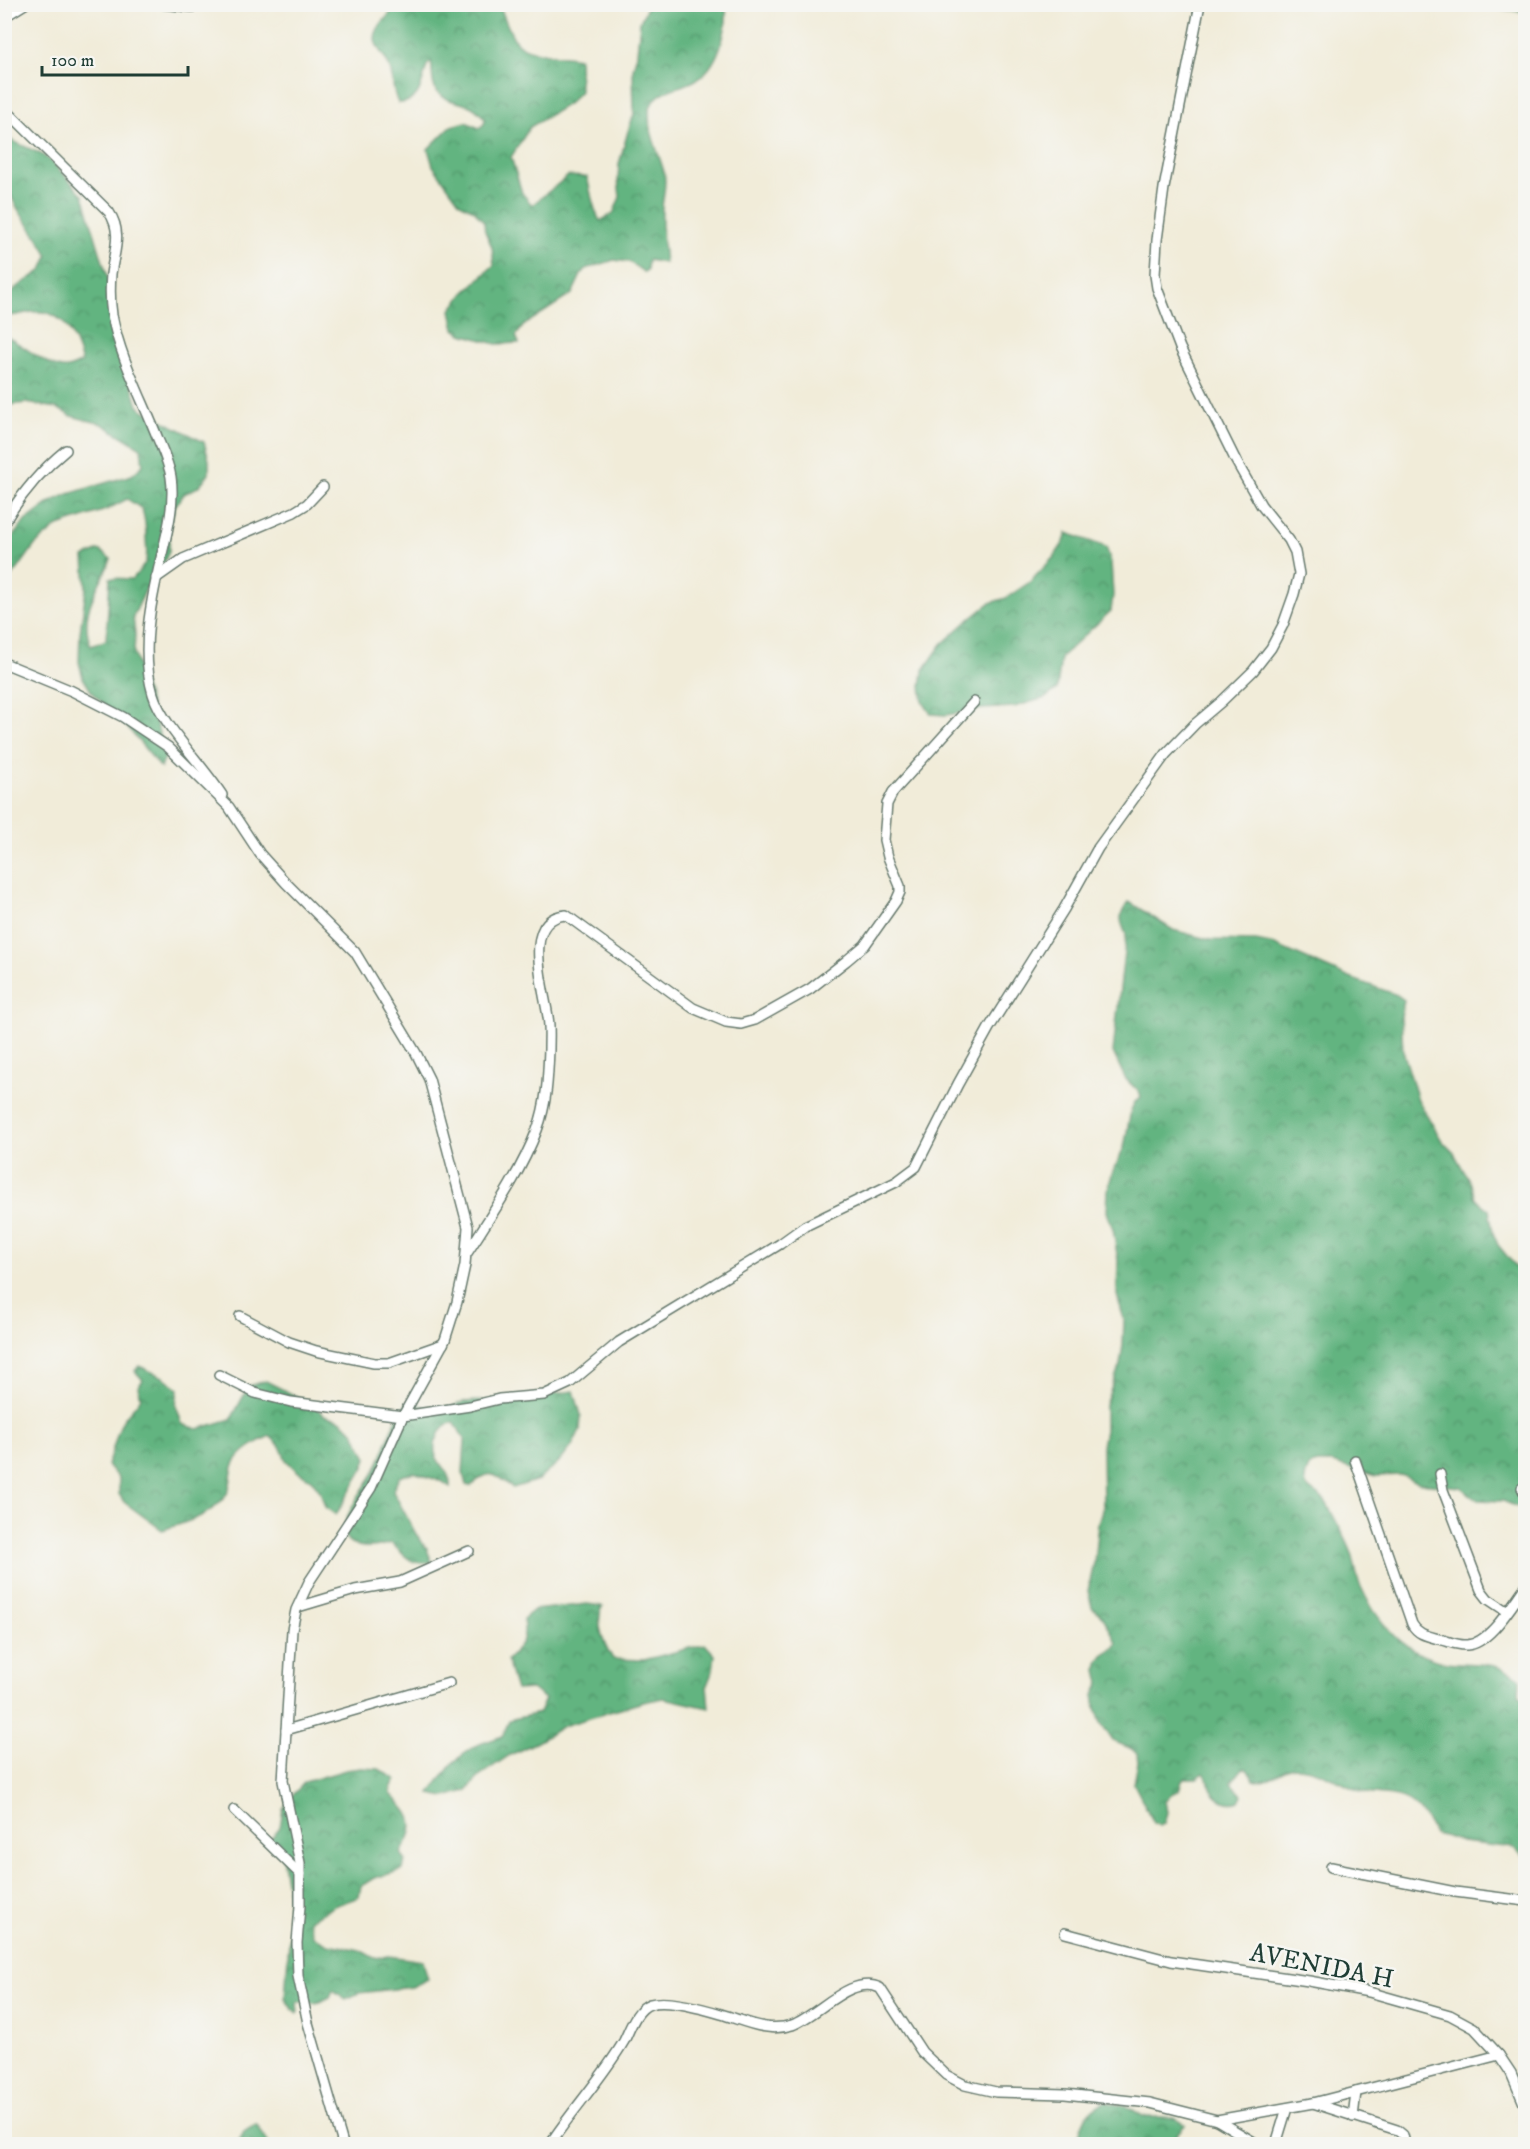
<svg xmlns="http://www.w3.org/2000/svg" width="1530" height="2149" font-family="'IM FELL DW Pica',serif">
<style>
.forest{fill:url(#forest-crowns);stroke:#40785a;stroke-width:1.5}
.lines{fill:none;stroke-linecap:round;stroke-linejoin:round}
.street-casing{stroke:#687a6e;stroke-width:12}
.street{stroke:#fff;stroke-width:9}
.labels{text-anchor:middle;stroke-width:5;stroke-linejoin:round;paint-order:stroke}
.street-label{font-size:26px;fill:#1f3d34;stroke:#f6f6f2}
</style>
<defs>
<pattern id="forest-crowns" width="20" height="18" patternUnits="userSpaceOnUse" patternTransform="scale(1.5)"><rect width="20" height="18" fill="#62b480"/><path d="M2 6a3 3 0 1 1 6 0M12 15a3 3 0 1 1 6 0" fill="none" stroke="#50946a"/></pattern>
</defs>
<rect width="100%" height="100%" fill="#f6f6f2"/>
<filter id="ink" filterUnits="userSpaceOnUse"><feTurbulence type="fractalNoise" baseFrequency=".0167" numOctaves="2"/><feDisplacementMap in="SourceGraphic" scale="12" xChannelSelector="R" yChannelSelector="G"/><feConvolveMatrix kernelMatrix="1 2 1 2 8 2 1 2 1" color-interpolation-filters="sRGB"/></filter>
<filter id="wash" filterUnits="userSpaceOnUse"><feTurbulence type="fractalNoise" baseFrequency=".008" numOctaves="4" result="noise"/><feDisplacementMap in="SourceGraphic" scale="24" xChannelSelector="R" yChannelSelector="G"/><feGaussianBlur stdDeviation="1.35" result="paint"/><feColorMatrix in="noise" values="0 0 0 0 0 0 0 0 0 0 0 0 0 0 0 0 0 1.4 0 .05"/><feComposite in="paint" operator="in"/></filter>
<g filter="url(#wash)">
<rect width="100%" height="100%" fill="#f1ecd9"/>
<!-- forest -->
<g class="forest">
<path d="M452,4L500,5C502,13 512,38 518,44C530,55 562,54 579,58L580,91L568,104L530,127L511,157L522,193L532,205L568,176L587,177C591,192 592,207 600,221L613,214L620,197L618,179L619,164L628,131L634,114L633,69L637,53L640,22L648,5H726C728,30 719,68 694,81C679,89 661,88 651,105C643,120 660,156 664,172C667,185 663,195 662,208C661,226 663,245 665,263L648,260L647,270L644,272L629,262L614,260L586,269L581,275L572,294L524,325L516,336L519,343L496,344L462,334L455,329L451,310L464,293L494,265L492,247L485,231L484,222L474,210L460,203L433,166L428,149L451,126L466,122L479,128L484,124L485,119C480,113 477,109 470,106C459,101 444,102 436,90C431,83 433,71 431,62L427,65C422,82 420,104 398,103C393,93 393,83 391,72C385,48 362,45 385,19C390,14 394,6 402,5C419,2 435,9 452,4Z"/>
<path d="M1469,5H1525V12Z"/>
<path d="M8,139L39,153L51,161L83,195L111,289L118,339L138,406L150,414L204,442L209,460V474L198,487L184,494L175,506L170,522L169,551L163,565L146,589L133,617L135,634L134,653L166,755L161,768L123,722L93,694L83,678L79,662L80,633L86,588L84,557L99,550L111,559C98,590 78,612 91,646L106,640L110,578L132,579C150,561 147,560 146,537C146,526 145,519 142,509L127,499L106,510L58,526L35,545L18,569L5,583V546L25,521L51,502L68,494L132,475L143,465L141,448L102,424L71,416L57,408L26,403L10,405L5,403V336C21,343 53,372 68,368C73,367 78,364 82,362C75,338 64,308 33,312C23,313 15,316 5,316L6,300L16,288L42,270L48,256C32,221 5,208 5,163C5,155 3,147 8,139Z"/>
<path d="M1067,533L1106,547L1111,562L1113,595L1111,611L1061,657L1057,689L1045,698L1014,707L983,709L946,715L931,714L923,702L921,686L923,671L942,644L965,623L990,603L1006,598L1030,582L1054,557L1064,542Z"/>
<path d="M1129,902L1173,930L1211,940L1256,941L1275,945L1350,978L1397,995L1404,1000L1401,1016L1403,1051L1418,1100L1442,1141L1454,1153L1471,1184L1475,1199L1489,1210L1493,1233L1498,1245L1525,1278V1510L1503,1501L1478,1500L1460,1487L1420,1483L1401,1475L1376,1476L1332,1463H1318L1310,1465C1297,1490 1312,1488 1325,1501C1328,1505 1331,1512 1334,1517C1340,1529 1348,1541 1352,1554C1355,1564 1356,1575 1360,1585C1375,1619 1403,1653 1440,1661C1459,1665 1481,1662 1499,1667C1506,1669 1513,1675 1520,1678L1519,1695L1526,1700L1525,1857L1514,1848L1461,1842L1447,1837L1434,1834C1430,1823 1421,1811 1412,1804C1399,1794 1383,1796 1367,1793C1343,1787 1322,1768 1297,1767C1281,1766 1270,1785 1254,1780L1247,1769L1243,1768L1231,1783L1242,1795L1239,1801C1230,1805 1218,1800 1213,1792C1209,1786 1209,1779 1204,1773L1197,1778H1185L1182,1781L1179,1790L1171,1794L1165,1801L1167,1812L1164,1824L1159,1826L1154,1823L1134,1784L1138,1762L1137,1754L1132,1749L1113,1741L1101,1723L1096,1708L1094,1695L1100,1683L1097,1670L1098,1663L1103,1655L1115,1647L1117,1643L1103,1617L1092,1607L1088,1591L1094,1563L1098,1523L1103,1507L1102,1446L1105,1430V1405L1120,1365L1123,1345L1124,1320L1117,1295L1118,1261L1113,1229L1107,1212L1108,1190L1112,1174L1124,1148L1131,1110L1135,1102L1141,1097L1139,1092L1125,1078L1113,1052L1126,934C1119,920 1119,914 1129,902Z"/>
<path d="M139,1366L165,1378L178,1389L176,1405L182,1424L198,1429L231,1419L249,1386L266,1381L312,1404L324,1415L340,1420L353,1431L367,1458L364,1467L336,1515L325,1507L320,1491L311,1479L297,1471L286,1460L280,1446L270,1436C258,1441 240,1451 234,1464C230,1473 232,1487 226,1495C212,1516 184,1523 162,1530L124,1502L119,1494V1479L107,1465C113,1452 116,1435 121,1424C125,1414 136,1407 141,1397L138,1387L143,1380L135,1371Z"/>
<path d="M574,1391L581,1415L580,1430L572,1446L562,1459L538,1480L513,1488C493,1473 490,1468 471,1486L466,1485L463,1473L465,1440L454,1422C446,1424 440,1429 437,1438C427,1462 452,1467 450,1487L443,1482L414,1472L399,1477L393,1491L416,1534L426,1547L432,1562C411,1567 406,1556 391,1543C377,1547 364,1550 351,1543C328,1530 370,1482 377,1467C388,1443 393,1416 412,1397L417,1404L425,1407H451L463,1402L514,1399Z"/>
<path d="M587,1604L603,1606C594,1623 604,1644 613,1659L644,1660L705,1644L715,1655L713,1670L707,1685L709,1708L664,1698L643,1702L563,1726L537,1742L510,1755L482,1774L466,1791L445,1797L430,1794C441,1777 455,1759 472,1748C481,1742 493,1740 503,1736L509,1720L539,1713L545,1699L532,1689L516,1690L507,1660C522,1644 527,1641 523,1619L534,1610Z"/>
<path d="M361,1768L379,1769L396,1779L391,1788V1794C414,1817 419,1823 401,1853L405,1860L403,1870L374,1878L361,1886L359,1897L334,1906L309,1920L313,1936L328,1944L360,1950L374,1958L389,1956L423,1961L428,1979L412,1987L359,1993L346,1999L333,1990L330,1997C318,2003 312,2006 299,2001L297,2003L298,2013L292,2009L285,1998L290,1927L288,1894L282,1856L269,1841L280,1827L283,1809L291,1797L305,1782L346,1770Z"/>
<path d="M1106,2101C1114,2105 1121,2105 1130,2108C1136,2111 1141,2117 1147,2117C1161,2118 1175,2114 1185,2125L1176,2135V2144H1077C1082,2121 1084,2112 1106,2101Z"/>
<path d="M256,2124L269,2144H237L244,2132Z"/>
</g>
</g>
<g filter="url(#ink)">
<g class="lines">
<defs>
<g id="street">
<path d="M162,4L192,7L205,4"/>
<path d="M4,17L25,4"/>
<path d="M4,108L109,212C123,233 114,251 111,274C110,287 110,302 112,315C120,358 142,398 158,439C163,451 169,464 171,477C175,504 167,533 161,558C151,601 140,651 153,694C162,725 203,765 222,795"/>
<path d="M4,523C21,494 40,471 66,450"/>
<path d="M156,578L183,559L294,512L307,504L323,487"/>
<path d="M4,663L72,691L123,717L168,747L229,807L260,854L286,883L355,952L416,1053L429,1079L468,1227L465,1265L457,1302L445,1340L403,1416L371,1488L309,1582L296,1610L292,1630L283,1781L300,1863V1906L297,1943L298,1976L308,2023L343,2144"/>
<path d="M467,1253C492,1214 520,1174 537,1130C547,1104 548,1076 549,1049C549,1038 550,1027 548,1017C544,988 521,918 566,915L693,1008L726,1022L741,1024L755,1020L810,989L846,961L865,945L896,901L900,892V886L888,857L884,840L887,804L893,792L974,702"/>
<path d="M240,1316L289,1342L316,1351L374,1363H389L443,1344"/>
<path d="M219,1375L255,1393L291,1402L403,1416L470,1406L499,1399L544,1395L570,1383L619,1342L780,1244L805,1226L896,1182L916,1167L958,1084L989,1028L1064,909L1098,848L1166,754L1195,724L1221,702L1253,671L1271,648L1283,625L1294,594L1299,574L1295,552L1289,540L1261,505L1236,461L1180,348L1157,288L1155,275L1157,240L1164,188L1200,4"/>
<path d="M1355,1460L1412,1624C1418,1635 1428,1636 1439,1639C1448,1641 1458,1646 1467,1645C1490,1644 1513,1603 1526,1586"/>
<path d="M1440,1474L1443,1490L1481,1590L1488,1599L1506,1611"/>
<path d="M1522,1488L1526,1496"/>
<path d="M298,1607L355,1590L400,1582L469,1551"/>
<path d="M286,1730L449,1683"/>
<path d="M234,1810L300,1874"/>
<path d="M1331,1867L1455,1892L1526,1901"/>
<path d="M1065,1933L1171,1961L1309,1981L1369,1992L1450,2015L1474,2028L1499,2055L1511,2073L1526,2108"/>
<path d="M1313,2103L1397,2130L1403,2135L1405,2144"/>
<path d="M1353,2117L1356,2092"/>
<path d="M1217,2120L1313,2103L1499,2055"/>
<path d="M550,2144C573,2109 603,2077 624,2041C630,2029 636,2009 650,2004C667,1999 704,2009 721,2014C745,2021 767,2033 792,2025C819,2015 851,1974 880,1988L922,2052L946,2075L965,2085L996,2092L1065,2094L1150,2103L1217,2120L1257,2144"/>
<path d="M1276,2144L1287,2108"/>
</g>
</defs>
<!-- street casing -->
<use href="#street" class="street-casing"/>
<!-- street -->
<use href="#street" class="street"/>
</g>
</g>
<g class="labels">
<!-- street labels -->
<g class="street-label">
<text transform="translate(1322 1965) rotate(11)" y="9">AVENIDA H</text>
</g>
</g>
<!-- margin -->
<rect width="1530" height="2149" fill="none" stroke="#f6f6f2" stroke-width="24"/>
<!-- scale -->
<path d="M42 66v9h146v-9" fill="none" stroke="#1f3d34" stroke-width="3"/>
<text x="51" y="66" font-size="18" fill="#1f3d34" stroke="#f6f6f2" stroke-width="4.5" paint-order="stroke">100 m</text>
</svg>
